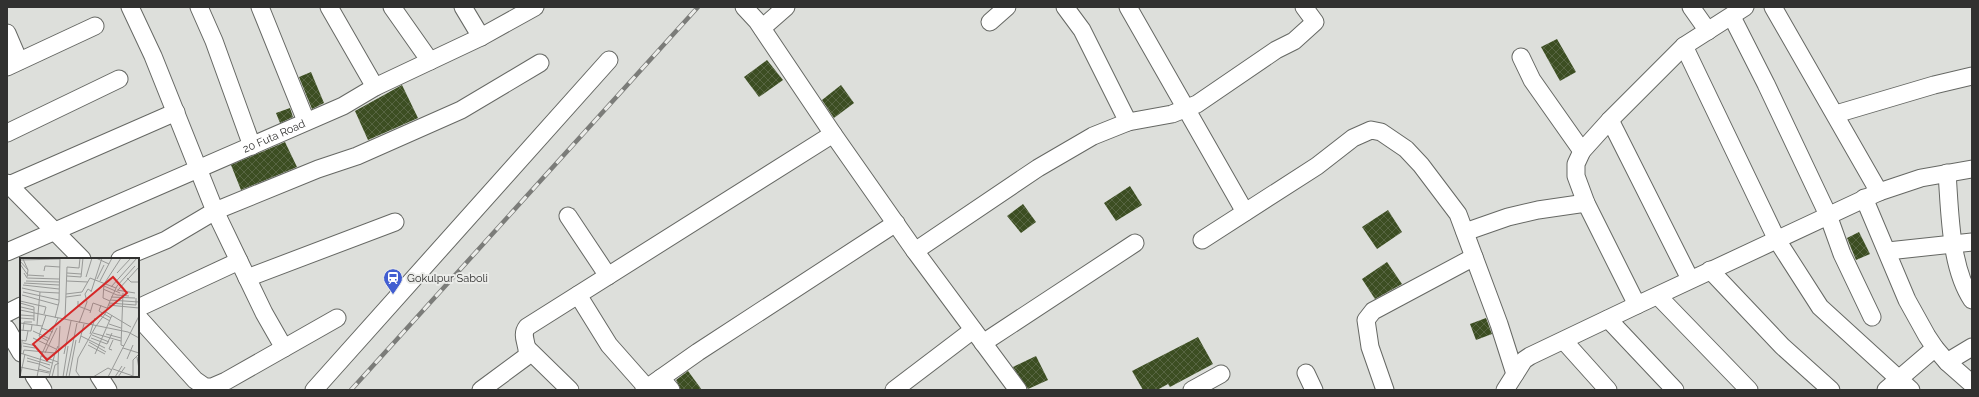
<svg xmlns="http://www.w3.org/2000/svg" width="1979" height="397" font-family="Raleway,sans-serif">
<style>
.building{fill:url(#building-cross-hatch)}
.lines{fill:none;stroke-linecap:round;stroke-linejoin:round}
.street-casing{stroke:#666864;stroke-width:19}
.street{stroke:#fff;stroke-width:17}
.rail-casing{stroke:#7b7c79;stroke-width:4.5}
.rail{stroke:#ebece9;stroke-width:3;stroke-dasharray:9;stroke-linecap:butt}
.labels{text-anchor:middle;stroke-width:4;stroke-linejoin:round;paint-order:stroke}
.street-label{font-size:11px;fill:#313130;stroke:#ebece9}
.poi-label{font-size:11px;fill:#313130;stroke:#ebece9;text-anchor:start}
.inset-road{fill:none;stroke:#989997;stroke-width:1}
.view{fill:#d62828;fill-opacity:0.15;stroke:#d62828;stroke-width:2}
.inset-edge{fill:none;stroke:#313130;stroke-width:2}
</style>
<defs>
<pattern id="building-cross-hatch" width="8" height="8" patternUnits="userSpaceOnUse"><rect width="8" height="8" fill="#3c4e22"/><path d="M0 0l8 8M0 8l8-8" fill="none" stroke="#576542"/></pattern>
</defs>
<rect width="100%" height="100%" fill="#dddfdb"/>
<!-- building -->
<g class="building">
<path d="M1557,39L1576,72L1560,81L1541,47Z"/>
<path d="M767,60L783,80L759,97L744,77Z"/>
<path d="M311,72L324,103L312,109L299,77Z"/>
<path d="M402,85L418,118L368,140L355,111Z"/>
<path d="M841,85L854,103L834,118L822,100Z"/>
<path d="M290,108L293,117L280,123L276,113Z"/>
<path d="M285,142L297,167L241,190L231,165Z"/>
<path d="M1130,186L1142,205L1116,221L1104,203Z"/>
<path d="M1023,204L1036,222L1021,233L1007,216Z"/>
<path d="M1388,210L1402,232L1377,249L1362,227Z"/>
<path d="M1859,232L1870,254L1856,260L1847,238Z"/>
<path d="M1387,262L1402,284L1375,299L1362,279Z"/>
<path d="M1486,318L1492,334L1476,340L1470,324Z"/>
<path d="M1198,337L1213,364L1170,387L1168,384L1157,390H1143L1132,371Z"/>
<path d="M1036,356L1048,380L1028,389L1013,367Z"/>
<path d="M688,371L702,390H681L676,380Z"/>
</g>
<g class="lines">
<defs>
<g id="street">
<path d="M130,7L153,56L215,211L264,313L284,348"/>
<path d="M199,7L214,41L252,146"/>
<path d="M260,7L306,121"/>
<path d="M329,7L375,87"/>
<path d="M392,7L430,61"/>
<path d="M463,7L481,37"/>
<path d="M744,7L757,21L833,134L915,251L1018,390"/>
<path d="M1065,7L1082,30L1128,122"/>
<path d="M1128,7L1245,212"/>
<path d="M1691,7L1708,31"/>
<path d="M1745,7L1684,46L1610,120L1582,151L1576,164V176L1586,203L1637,305L1879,192L1921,178L1972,169"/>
<path d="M1773,7L1879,192"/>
<path d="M1732,17L1766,84L1828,215L1842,254L1872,317"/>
<path d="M990,22L1007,7"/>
<path d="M762,28L786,7"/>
<path d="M7,33L19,61"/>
<path d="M1684,46L1777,240L1820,307L1911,390"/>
<path d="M1521,57L1532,80L1582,151"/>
<path d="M7,67L95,26"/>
<path d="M1836,114L1934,85L1972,76"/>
<path d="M1610,120L1690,279"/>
<path d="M7,133L119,79"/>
<path d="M1947,173C1950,212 1950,267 1972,300"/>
<path d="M7,183L82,259"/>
<path d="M9,185L176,112"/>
<path d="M1864,198L1907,300L1927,336L1935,348L1947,362L1972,384"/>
<path d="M568,216L608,276"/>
<path d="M1465,232L1508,217L1538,210L1586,203"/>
<path d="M1202,240L1317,166L1353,138L1371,130L1381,132L1406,149L1421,165L1458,214L1499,324L1515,374"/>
<path d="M915,251L1038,168L1093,136L1128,122L1172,114L1197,104L1276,50L1294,41L1315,22L1304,7"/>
<path d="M1888,251L1972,242"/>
<path id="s1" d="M7,252L343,106L375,87L481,37L535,7"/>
<path d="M120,259L166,240L215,211L318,169L357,156L461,110L540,63"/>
<path d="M1710,270L1782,346L1831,390"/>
<path d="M247,278L395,222"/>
<path d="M578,295L609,345L647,388"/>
<path d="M1658,296L1749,390"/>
<path d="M138,308L239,261"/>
<path d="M7,313L21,306"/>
<path d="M138,317L195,380L205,387H212L226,381L337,318"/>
<path d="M1608,319L1675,390"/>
<path d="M7,329L21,353"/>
<path d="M1564,341L1608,390"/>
<path d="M983,343L1135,243"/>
<path d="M528,349L570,390"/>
<path d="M1947,362L1972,347"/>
<path d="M1306,373L1314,390"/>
<path d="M34,376L43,390"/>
<path d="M99,376L108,390"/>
<path d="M661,378L671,390"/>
<path d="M314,390L609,60"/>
<path d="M481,390L527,356C529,345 520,336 527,327L833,134"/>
<path d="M644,390L698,352L896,223"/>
<path d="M894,390L973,330"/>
<path d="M1192,390L1221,374"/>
<path d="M1385,390L1370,347L1366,320L1373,311L1474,257"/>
<path d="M1505,390L1524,360L1530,356L1637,305"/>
<path d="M1886,390L1935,348"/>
</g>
</defs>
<!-- street casing -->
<use href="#street" class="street-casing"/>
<!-- street -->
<use href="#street" class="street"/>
<defs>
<path id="rail" d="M351,390L698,7"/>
</defs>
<!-- rail casing -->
<use href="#rail" class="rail-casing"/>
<!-- rail -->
<use href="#rail" class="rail"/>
</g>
<!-- icons -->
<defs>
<symbol id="station-pin" viewBox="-11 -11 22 30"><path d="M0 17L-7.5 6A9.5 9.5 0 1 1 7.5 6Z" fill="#425ed1" stroke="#ebece9"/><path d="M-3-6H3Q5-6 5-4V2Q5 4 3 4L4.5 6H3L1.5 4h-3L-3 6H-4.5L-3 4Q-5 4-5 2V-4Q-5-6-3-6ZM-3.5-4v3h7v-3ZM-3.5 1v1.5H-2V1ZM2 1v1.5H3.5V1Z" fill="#fff"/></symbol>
</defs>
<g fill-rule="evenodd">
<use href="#station-pin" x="382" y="267" width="22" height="30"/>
</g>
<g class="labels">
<!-- street labels -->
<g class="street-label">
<text dy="4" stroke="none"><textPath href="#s1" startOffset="291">20 Futa Road</textPath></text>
</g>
<!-- poi labels -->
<g class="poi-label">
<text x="407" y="282">Gokulpur Saboli</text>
</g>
</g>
<!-- overview -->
<g transform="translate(20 258)">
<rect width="119" height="119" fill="#dddfdb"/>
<path class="inset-road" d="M76,0L89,6M101,0L84,26L83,40L90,43L97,28L115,8M3,1L8,12M0,2L40,1M0,3L8,12L7,19M0,6L7,16M24,13L25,8L40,9M4,15L7,20L39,21M47,15L61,16M97,15L111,0M7,17L24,18M47,18L61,19L63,0M66,19L72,0M107,20L111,24H119M77,21L84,7M6,23L40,24M47,23L68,24M80,23L92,0M4,25L39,27M3,27L39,31M84,28L100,35M91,29L117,0M2,30L20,34L17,67M83,31L97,37L109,38M97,32L115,35M98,32L119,9M3,34L39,42M20,34L39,35M71,34L82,0M103,35L101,87L104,88M46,36L62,34L70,20L96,30M2,37L38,47M46,39L61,37M91,39L115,40M90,42L119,44M0,43L26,49L24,56M58,43V48L71,53M0,45L14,49V63M89,45L116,47V40M81,47L79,53L91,60M88,47L119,50M1,49L14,52M0,52L108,74L119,80M86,54L111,69M70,55L73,45L87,50M1,57L14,58M26,57L19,78L28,83M79,57L90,63M0,60L14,61M35,60L39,44L40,0M45,61L47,9L59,10L60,0M0,65L22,68M59,65L67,44L65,36L68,31L71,33M89,66L101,70M21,70L33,74M0,72L11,73L12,67M3,73L4,64H12M13,73L30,81M73,75L101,83M70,76L75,60M86,76L101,80M72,77L89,84M61,78L85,90M13,80L36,91M71,80L87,86L92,75M0,82L6,83L8,73M69,84L86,94M3,85L16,88M59,85L64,66M68,87L85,96M3,88L15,90M103,90L119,95M92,92L89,91L93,82M0,95L32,105M25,95L37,70M3,96L4,92L35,95L38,88M44,96L51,63M75,96L92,57M21,98L38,104V119M117,99L119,111M7,100L30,107M107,101L113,87M7,103L19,106M0,104L2,83M38,104L40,68M19,106L30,111M0,109L29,115M18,111L30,114M93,111L113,118M0,119L5,96M17,119L21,98L38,60M29,119L35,95M32,119L35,107L39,105M43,119L48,88M46,119L57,65M49,119L56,82M60,119L56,113L58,100L76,68L85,56L90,43M73,119L88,110L92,112M88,119L119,58M95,119L102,108M98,119L105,109M113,119V102L119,96"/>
<path class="view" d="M93,19L107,35L27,102L13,86Z"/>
<rect width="119" height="119" class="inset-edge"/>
</g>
<!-- border -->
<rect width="1979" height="397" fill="none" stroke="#313130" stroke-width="16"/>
</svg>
